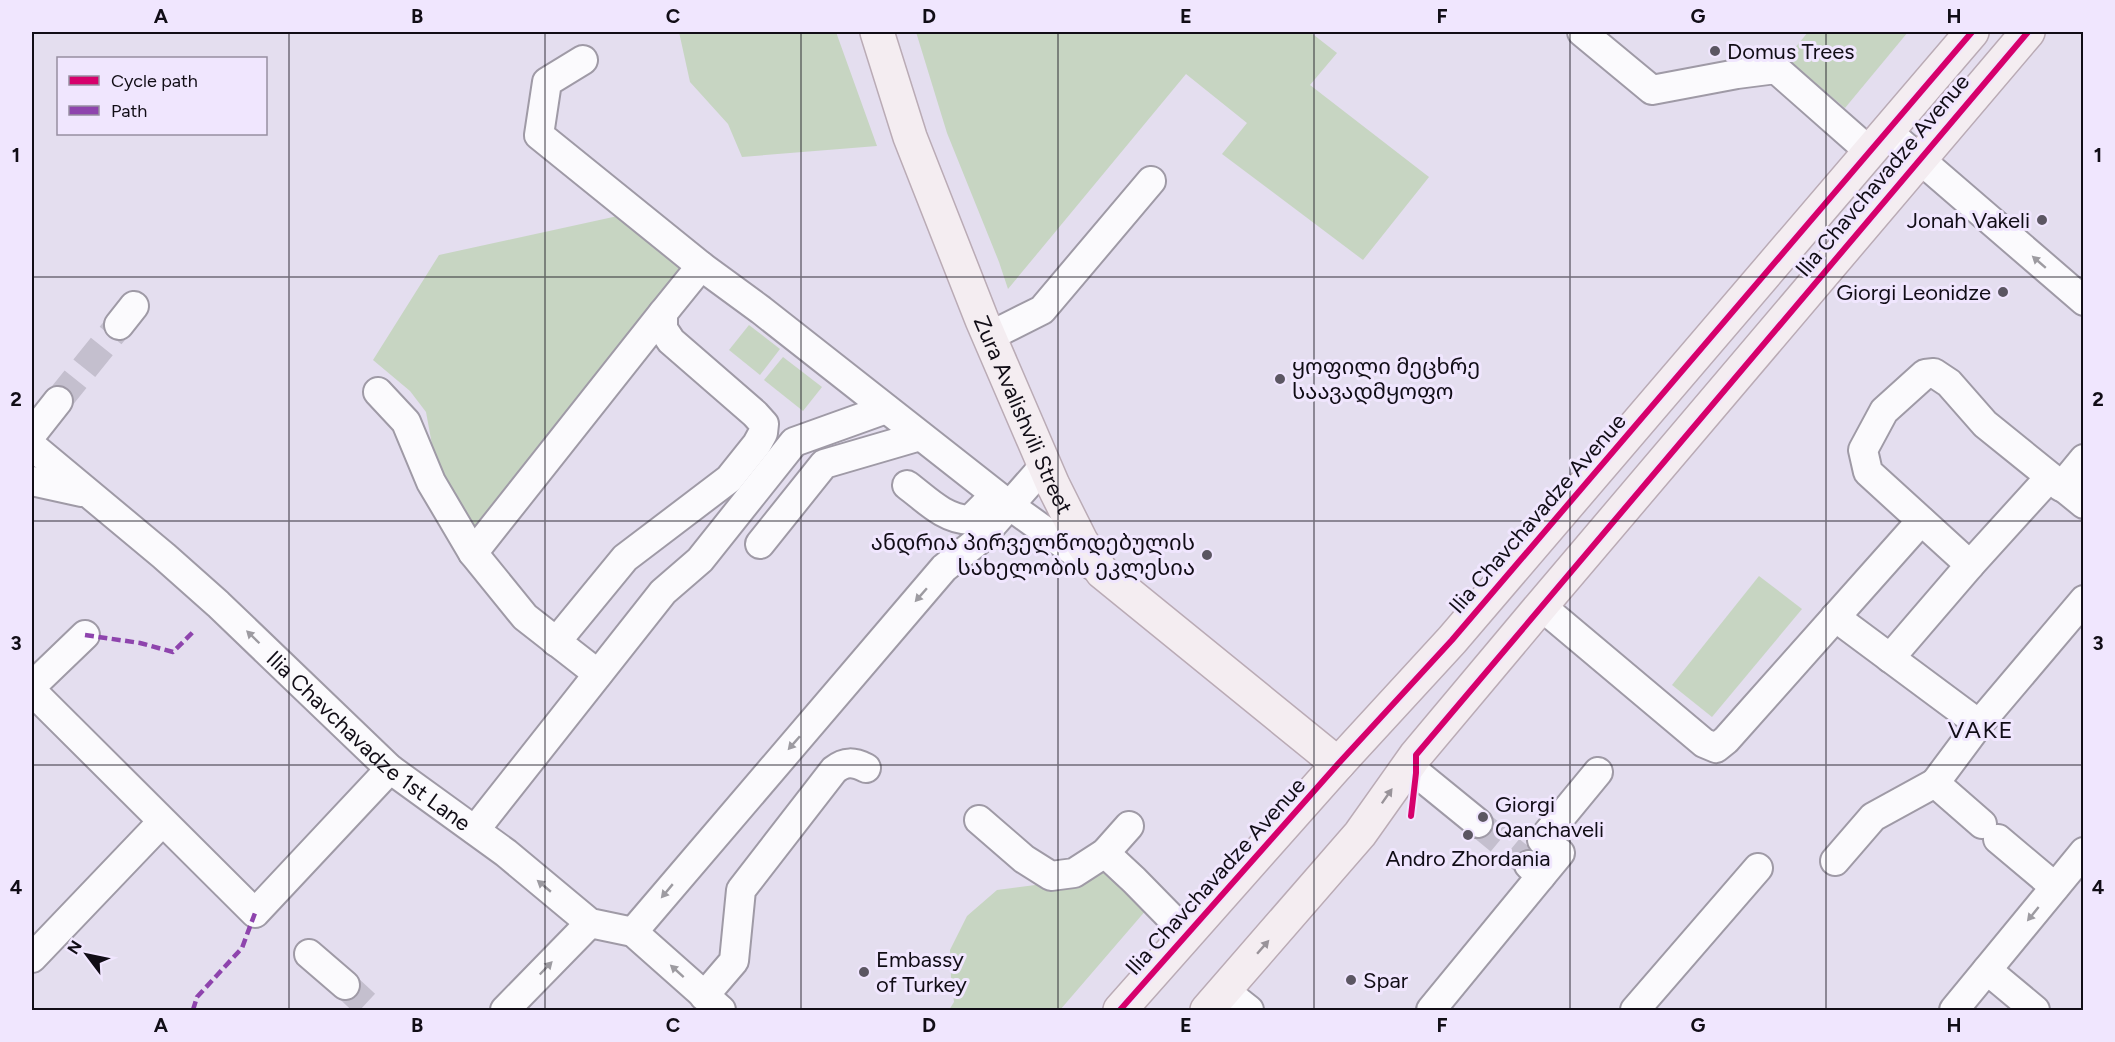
<svg xmlns="http://www.w3.org/2000/svg" width="2115" height="1042" font-family="Figtree,'Noto Sans Georgian',sans-serif">
<style>
.green{fill:#c7d5c2}
.lines{fill:none;stroke-linecap:round;stroke-linejoin:round}
.minor-tunnel{stroke:#c4bfce;stroke-width:28;stroke-dasharray:28 14;stroke-linecap:butt}
.minor-casing{stroke:#9f9aa6;stroke-width:32}
.major-casing{stroke:#baabb5;stroke-width:36}
.minor{stroke:#fbfafd;stroke-width:28}
.major{stroke:#f4edf1;stroke-width:33}
.quiet{stroke:#8e44ad;stroke-width:4.5;stroke-dasharray:9 4.5;stroke-linecap:butt}
.cycleway-casing{stroke:#f0e6fe;stroke-width:10}
.cycleway{stroke:#d6006c;stroke-width:6}
.oneway{fill:#9d9ba1}
.oneway2{fill:#999399}
.grid{fill:none;stroke:#110d16;stroke-width:1.5;stroke-opacity:0.55}
.poi-dot{fill:#5b5662;stroke:#f0e6fe;stroke-width:2}
.labels{text-anchor:middle;stroke-width:6;stroke-linejoin:round;paint-order:stroke}
.poi-label{font-size:22px;fill:#110d16;stroke:#f0e6fe;text-anchor:start}
.street-label{font-size:22px;fill:#110d16;stroke:#f0e6fe}
.neighbourhood-label{font-size:24px;letter-spacing:1.5px;fill:#110d16;stroke:#f0e6fe}
.neatline{fill:none;stroke:#110d16;stroke-width:2}
.grid-label{font-size:20px;text-anchor:middle;font-weight:bold;fill:#110d16}
</style>
<rect width="100%" height="100%" fill="#e4deef"/>
<!-- green -->
<g class="green">
<path d="M679,32H836L877,146L742,157L728,124L690,82Z"/>
<path d="M916,32H1310L1337,53L1310,85L1429,177L1363,260L1222,154L1247,123L1186,74L1008,289L999,262L947,133Z"/>
<path d="M1808,32H1908L1845,108L1786,59Z"/>
<path d="M636,212L701,266L479,538L440,488L426,412L410,391L373,360L439,255Z"/>
<path d="M749,325L780,349L760,375L729,350Z"/>
<path d="M783,357L822,387L803,411L764,380Z"/>
<path d="M1759,576L1802,609L1712,717L1672,685Z"/>
<path d="M1100,866L1147,909L1060,1010H949L954,1002L951,977L950,950L967,916L997,890L1066,881Z"/>
</g>
<g class="lines">
<!-- minor-tunnel -->
<g class="minor-tunnel">
<path d="M58,401L119,325"/>
<path d="M1478,823L1529,865"/>
<path d="M345,985L372,1010"/>
</g>
<defs>
<g id="minor">
<path d="M1582,32L1652,90L1737,74L1776,69L1869,151"/>
<path d="M583,60L547,82L539,135L701,266L761,310L1009,505L1095,567"/>
<path d="M1887,131L2084,301"/>
<path d="M119,325L134,306"/>
<path d="M990,336L1042,310L1151,181"/>
<path d="M378,392L406,422L431,482L473,553L525,617L598,674"/>
<path d="M32,434L58,401"/>
<path id="s1" d="M32,446L164,556L218,604L390,769L506,853L590,923L633,932L721,1010"/>
<path d="M32,481L82,492"/>
<path d="M907,485C927,500 944,519 970,520L995,495"/>
<path d="M2061,487L2084,459"/>
<path d="M760,544L824,464L920,436"/>
<path d="M473,553L663,313"/>
<path d="M1970,565L2049,478"/>
<path d="M1541,606L1704,743L1716,748L1726,740L1921,521"/>
<path d="M1835,617L1979,724L1935,783"/>
<path d="M556,642L625,558L729,479L757,444L763,433L764,424L755,414L671,341L663,329V313L701,266"/>
<path d="M1890,658L1970,565L1868,472L1863,450L1884,411L1925,374L1934,373L1949,383L1985,424L2084,504"/>
<path d="M32,686L85,635"/>
<path d="M32,691L255,913L390,769"/>
<path d="M1979,724L2084,600"/>
<path d="M1408,766L1478,823"/>
<path d="M979,820L1024,859L1051,876L1074,873L1105,853L1129,826"/>
<path d="M475,830L663,592L700,560L794,442L886,409"/>
<path d="M1998,839L2055,887"/>
<path d="M1105,853L1134,880L1187,934"/>
<path d="M1835,861L1873,817L1935,783L1982,824"/>
<path d="M1541,876L1560,853L1542,840L1598,772"/>
<path d="M633,932L944,568L979,540L1044,466"/>
<path d="M309,954L345,985"/>
<path d="M32,958L162,822"/>
<path d="M1987,970L2035,1010"/>
<path d="M1225,991L1249,1010"/>
<path d="M704,996L734,961L741,890L834,770C845,761 854,762 866,768"/>
<path d="M505,1010L590,923"/>
<path d="M1431,1010L1541,876L1529,865"/>
<path d="M1635,1010L1758,868"/>
<path d="M1954,1010L2084,852"/>
</g>
<g id="major">
<path id="s2" d="M877,32L910,137L982,320L1053,485L1081,541L1102,572L1338,764"/>
<path d="M1120,1010L1338,764L1452,640L1972,32"/>
<path d="M1207,1010L1360,834L1416,755L1541,606L2028,32"/>
</g>
</defs>
<!-- minor casing -->
<use href="#minor" class="minor-casing"/>
<!-- major casing -->
<use href="#major" class="major-casing"/>
<!-- minor -->
<use href="#minor" class="minor"/>
<!-- major -->
<use href="#major" class="major"/>
<!-- quiet -->
<g class="quiet">
<path d="M85,635L140,643L173,652L193,632"/>
<path d="M193,1010L197,997L242,948L255,913"/>
</g>
<defs>
<g id="cycleway">
<path d="M1411,816L1416,773V755L2028,32"/>
<path d="M1120,1010L1338,764L1452,640L1972,32"/>
</g>
</defs>
<!-- cycleway casing -->
<use href="#cycleway" class="cycleway-casing"/>
<!-- cycleway -->
<use href="#cycleway" class="cycleway"/>
</g>
<!-- one-way arrows -->
<defs><path id="oneway-solid" d="M-6-.8H1V-3.2L6.5 0L1 3.2V.8H-6Z" transform="scale(1.5)"/></defs>
<g class="oneway">
<use href="#oneway-solid" transform="translate(2039 262) rotate(-139)"/>
<use href="#oneway-solid" transform="translate(921 595) rotate(131)"/>
<use href="#oneway-solid" transform="translate(253 637) rotate(-136)"/>
<use href="#oneway-solid" transform="translate(794 743) rotate(131)"/>
<use href="#oneway-solid" transform="translate(544 886) rotate(-140)"/>
<use href="#oneway-solid" transform="translate(667 891) rotate(130)"/>
<use href="#oneway-solid" transform="translate(2033 914) rotate(129)"/>
<use href="#oneway-solid" transform="translate(546 968) rotate(-46)"/>
<use href="#oneway-solid" transform="translate(677 971) rotate(-138)"/>
</g>
<g class="oneway2">
<use href="#oneway-solid" transform="translate(1387 796) rotate(-55)"/>
<use href="#oneway-solid" transform="translate(1263 947) rotate(-49)"/>
</g>
<!-- grid -->
<path class="grid" d="M289,32V1010M545,32V1010M801,32V1010M1058,32V1010M1314,32V1010M1570,32V1010M1826,32V1010M32,277H2084M32,521H2084M32,765H2084"/>
<!-- markers -->
<g class="poi-dot">
<circle cx="1715" cy="51" r="6"/>
<circle cx="2042" cy="220" r="6"/>
<circle cx="2003" cy="292" r="6"/>
<circle cx="1280" cy="379" r="6"/>
<circle cx="1207" cy="555" r="6"/>
<circle cx="1483" cy="817" r="6"/>
<circle cx="1468" cy="835" r="6"/>
<circle cx="864" cy="972" r="6"/>
<circle cx="1351" cy="980" r="6"/>
</g>
<g class="labels">
<!-- poi labels -->
<g class="poi-label">
<text x="1727" y="59">Domus Trees</text>
<text x="2030" y="228" text-anchor="end">Jonah Vakeli</text>
<text x="1991" y="300" text-anchor="end">Giorgi Leonidze</text>
<text x="1292" y="374">ყოფილი მეცხრე<tspan x="1292" dy="25">საავადმყოფო</tspan></text>
<text x="1195" y="550" text-anchor="end">ანდრია პირველწოდებულის<tspan x="1195" dy="25">სახელობის ეკლესია</tspan></text>
<text x="1495" y="812">Giorgi<tspan x="1495" dy="25">Qanchaveli</tspan></text>
<text x="1468" y="866" text-anchor="middle">Andro Zhordania</text>
<text x="876" y="967">Embassy<tspan x="876" dy="25">of Turkey</tspan></text>
<text x="1363" y="988">Spar</text>
</g>
<!-- street labels -->
<g class="street-label">
<text transform="translate(1882 175) rotate(-50)" y="8">Ilia Chavchavadze Avenue</text>
<text dy="8" stroke="none"><textPath href="#s2" startOffset="410">Zura Avalishvili Street</textPath></text>
<text transform="translate(1537 513) rotate(-49)" y="8">Ilia Chavchavadze Avenue</text>
<text dy="8" stroke="none"><textPath href="#s1" startOffset="448">Ilia Chavchavadze 1st Lane</textPath></text>
<text transform="translate(1215 876) rotate(-48)" y="8">Ilia Chavchavadze Avenue</text>
</g>
<!-- neighbourhood labels -->
<g class="neighbourhood-label">
<text x="1981" y="738">VAKE</text>
</g>
</g>
<!-- border -->
<rect width="2115" height="1042" fill="none" stroke="#f0e6fe" stroke-width="66"/>
<!-- legend -->
<rect x="57" y="57" width="210" height="78" fill="#f0e6fe" stroke="#978fa1" stroke-width="1.5"/>
<rect x="69" y="76" width="30" height="9" fill="#d6006c" stroke="#978fa1" stroke-width="1.5"/>
<text x="111" y="87" font-size="18" fill="#110d16">Cycle path</text>
<rect x="69" y="106" width="30" height="9" fill="#8e44ad" stroke="#978fa1" stroke-width="1.5"/>
<text x="111" y="117" font-size="18" fill="#110d16">Path</text>
<!-- north arrow -->
<g transform="translate(87 955) rotate(302)" stroke="#f0e6fe" stroke-width="4.5" paint-order="stroke">
<path d="M0-4.5L10 22L0 15L-10 22Z" fill="#110d16"/>
<text y="-9" font-size="16" font-weight="bold" text-anchor="middle" fill="#110d16">N</text>
</g>
<rect x="33" y="33" width="2049" height="976" class="neatline"/>
<g class="grid-label">
<text x="161" y="23">A</text>
<text x="417" y="23">B</text>
<text x="673" y="23">C</text>
<text x="929" y="23">D</text>
<text x="1186" y="23">E</text>
<text x="1442" y="23">F</text>
<text x="1698" y="23">G</text>
<text x="1954" y="23">H</text>
<text x="16" y="162">1</text>
<text x="2098" y="162">1</text>
<text x="16" y="406">2</text>
<text x="2098" y="406">2</text>
<text x="16" y="650">3</text>
<text x="2098" y="650">3</text>
<text x="16" y="894">4</text>
<text x="2098" y="894">4</text>
<text x="161" y="1032">A</text>
<text x="417" y="1032">B</text>
<text x="673" y="1032">C</text>
<text x="929" y="1032">D</text>
<text x="1186" y="1032">E</text>
<text x="1442" y="1032">F</text>
<text x="1698" y="1032">G</text>
<text x="1954" y="1032">H</text>
</g>
</svg>
